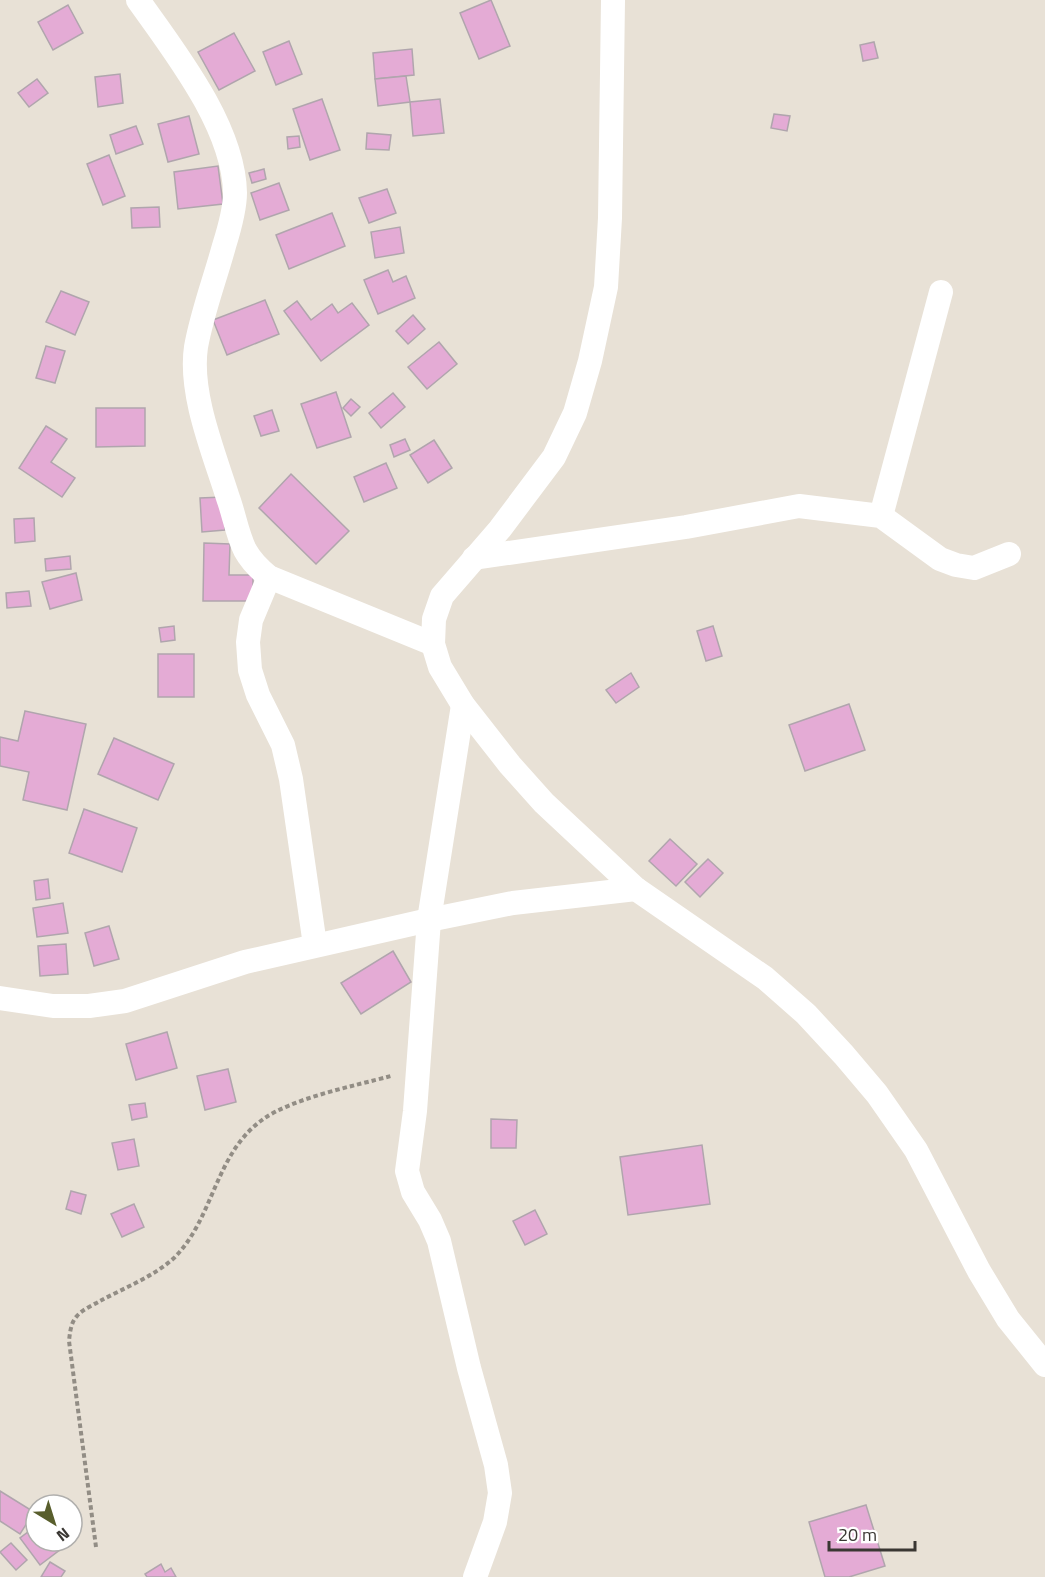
<svg xmlns="http://www.w3.org/2000/svg" width="1045" height="1577" font-family="'Titillium Web',sans-serif">
<style>
.building{fill:#e4abd5;stroke:#b0a5ad;stroke-width:1.5}
.lines{fill:none;stroke-linecap:round;stroke-linejoin:round}
.path{stroke:#928d85;stroke-width:4;stroke-dasharray:4.5 3;stroke-linecap:butt}
.street{stroke:#fff;stroke-width:24}
</style>
<rect width="100%" height="100%" fill="#e8e1d6"/>
<!-- building -->
<g class="building">
<path d="M491,0L510,46L479,59L460,13Z"/>
<path d="M68,5L83,33L53,50L38,22Z"/>
<path d="M234,33L255,71L219,90L198,52Z"/>
<path d="M289,41L302,74L276,85L263,52Z"/>
<path d="M874,42L878,58L863,61L860,45Z"/>
<path d="M412,49L414,75L375,79L373,53Z"/>
<path d="M120,74L123,103L98,107L95,77Z"/>
<path d="M406,76L410,102L378,106L375,79Z"/>
<path d="M37,79L48,93L29,107L18,93Z"/>
<path d="M322,99L340,150L310,160L293,109Z"/>
<path d="M440,99L444,133L413,136L410,102Z"/>
<path d="M774,114L790,116L787,131L771,128Z"/>
<path d="M189,116L199,154L168,162L158,124Z"/>
<path d="M136,126L143,144L116,154L110,135Z"/>
<path d="M367,133L391,135L389,150L366,149Z"/>
<path d="M299,136L300,147L288,149L287,137Z"/>
<path d="M109,155L125,196L103,205L87,164Z"/>
<path d="M218,166L223,204L178,209L174,172Z"/>
<path d="M264,169L266,179L252,183L249,173Z"/>
<path d="M279,183L289,210L260,220L251,193Z"/>
<path d="M387,189L396,213L369,223L359,198Z"/>
<path d="M159,207L160,227L132,228L131,208Z"/>
<path d="M332,213L345,246L289,269L276,235Z"/>
<path d="M400,227L404,253L375,258L371,232Z"/>
<path d="M388,270L393,282L406,276L415,298L378,314L364,280Z"/>
<path d="M61,291L89,302L75,335L46,322Z"/>
<path d="M265,300L279,334L227,355L213,320Z"/>
<path d="M297,301L311,320L332,304L338,313L352,303L369,325L321,361L284,311Z"/>
<path d="M413,315L425,329L408,344L396,331Z"/>
<path d="M439,342L457,364L427,389L408,367Z"/>
<path d="M46,346L65,351L55,383L36,378Z"/>
<path d="M336,392L351,437L317,448L301,404Z"/>
<path d="M393,393L405,407L381,428L369,413Z"/>
<path d="M351,399L360,407L351,416L343,408Z"/>
<path d="M96,408H145V446L96,447Z"/>
<path d="M272,410L279,431L261,436L254,416Z"/>
<path d="M46,426L67,439L51,462L75,478L62,497L19,468Z"/>
<path d="M405,439L410,450L394,457L390,445Z"/>
<path d="M434,440L452,468L428,483L410,455Z"/>
<path d="M386,463L397,488L364,502L354,477Z"/>
<path d="M291,474L349,531L316,564L259,508Z"/>
<path d="M223,497L225,530L202,532L200,498Z"/>
<path d="M34,518L35,541L15,543L14,519Z"/>
<path d="M204,543L230,544L229,575H253V601H203Z"/>
<path d="M70,556L71,569L46,571L45,559Z"/>
<path d="M76,573L82,600L50,609L42,582Z"/>
<path d="M29,591L31,606L7,608L6,593Z"/>
<path d="M174,626L175,640L161,642L159,628Z"/>
<path d="M713,626L722,656L706,661L697,631Z"/>
<rect x="158" y="654" width="36" height="43"/>
<path d="M631,673L639,687L616,703L606,690Z"/>
<path d="M849,704L865,750L805,771L789,725Z"/>
<path d="M25,711L86,724L67,810L23,800L29,772L0,766V737L18,741Z"/>
<path d="M114,738L174,764L158,800L98,774Z"/>
<path d="M84,809L137,828L122,872L69,853Z"/>
<path d="M670,839L697,864L676,886L649,861Z"/>
<path d="M708,859L723,873L700,897L685,882Z"/>
<path d="M48,879L50,898L36,900L34,881Z"/>
<path d="M63,903L68,933L37,937L33,908Z"/>
<path d="M109,926L119,959L94,966L85,933Z"/>
<path d="M66,944L68,974L40,976L38,946Z"/>
<path d="M393,951L411,982L361,1014L341,983Z"/>
<path d="M167,1032L177,1068L136,1080L126,1044Z"/>
<path d="M228,1069L236,1102L205,1110L197,1076Z"/>
<path d="M145,1103L147,1117L132,1120L129,1105Z"/>
<path d="M491,1119L517,1120L516,1148H491Z"/>
<path d="M134,1139L139,1166L118,1170L112,1143Z"/>
<path d="M702,1145L710,1204L628,1215L620,1157Z"/>
<path d="M71,1191L86,1195L81,1214L66,1209Z"/>
<path d="M134,1204L144,1227L122,1237L111,1214Z"/>
<path d="M535,1210L547,1234L525,1245L513,1221Z"/>
<path d="M0,1491L34,1512L20,1534L0,1521Z"/>
<path d="M866,1505L885,1566L849,1577H825L809,1522Z"/>
<path d="M36,1526V1541H55L61,1549L40,1565L20,1538Z"/>
<path d="M11,1543L27,1560L16,1570L0,1552Z"/>
<path d="M50,1562L65,1571L61,1577H41Z"/>
<path d="M161,1564L165,1572L171,1568L176,1577H147L145,1574Z"/>
</g>
<g class="lines">
<!-- path -->
<path class="path" d="M96,1547L69,1341C70,1332 71,1322 77,1316C83,1309 93,1305 100,1301C124,1288 155,1276 175,1257C214,1217 215,1154 262,1120C292,1098 354,1086 391,1076"/>
<!-- street -->
<g class="street">
<path d="M138,0C175,52 234,127 235,193C235,210 229,230 224,246C215,279 202,313 196,347C189,394 214,453 228,498C234,514 237,534 245,550C251,561 259,569 269,577L433,644"/>
<path d="M613,0L610,218L606,287L590,361L575,413L554,457L500,529L442,596L434,619L433,644L440,667L463,705L510,765L544,803L636,889L765,978L806,1014L844,1055L877,1094L916,1150L979,1271L1008,1319L1045,1365"/>
<path d="M881,516L941,292"/>
<path d="M474,558L686,527L799,506L881,516L940,559L956,565L974,568L1009,554"/>
<path d="M269,577L251,620L248,642L250,670L258,695L283,745L291,779L315,945"/>
<path d="M463,705L429,920L415,1111L407,1171L413,1192L430,1220L439,1241L469,1368L496,1465L500,1493L495,1522L475,1577"/>
<path d="M0,998L53,1006H89L125,1001L245,962L429,920L513,903L636,889"/>
</g>
</g>
<!-- north arrow -->
<g transform="translate(54 1523) rotate(142)"><circle r="28" fill="#ffffff" stroke="#b0afad" stroke-width="1.5"/>
<path d="M0-4.5L10 22L0 15L-10 22Z" fill="#585e2c"/>
<text y="-9" font-size="16" font-weight="bold" text-anchor="middle" fill="#3a3733">N</text>
</g>
<!-- scale -->
<path d="M829 1541v9h86v-9" fill="none" stroke="#3a3733" stroke-width="3"/>
<text x="838" y="1541" font-size="18" fill="#3a3733" stroke="#ffffff" stroke-width="4.5" paint-order="stroke">20 m</text>
</svg>
